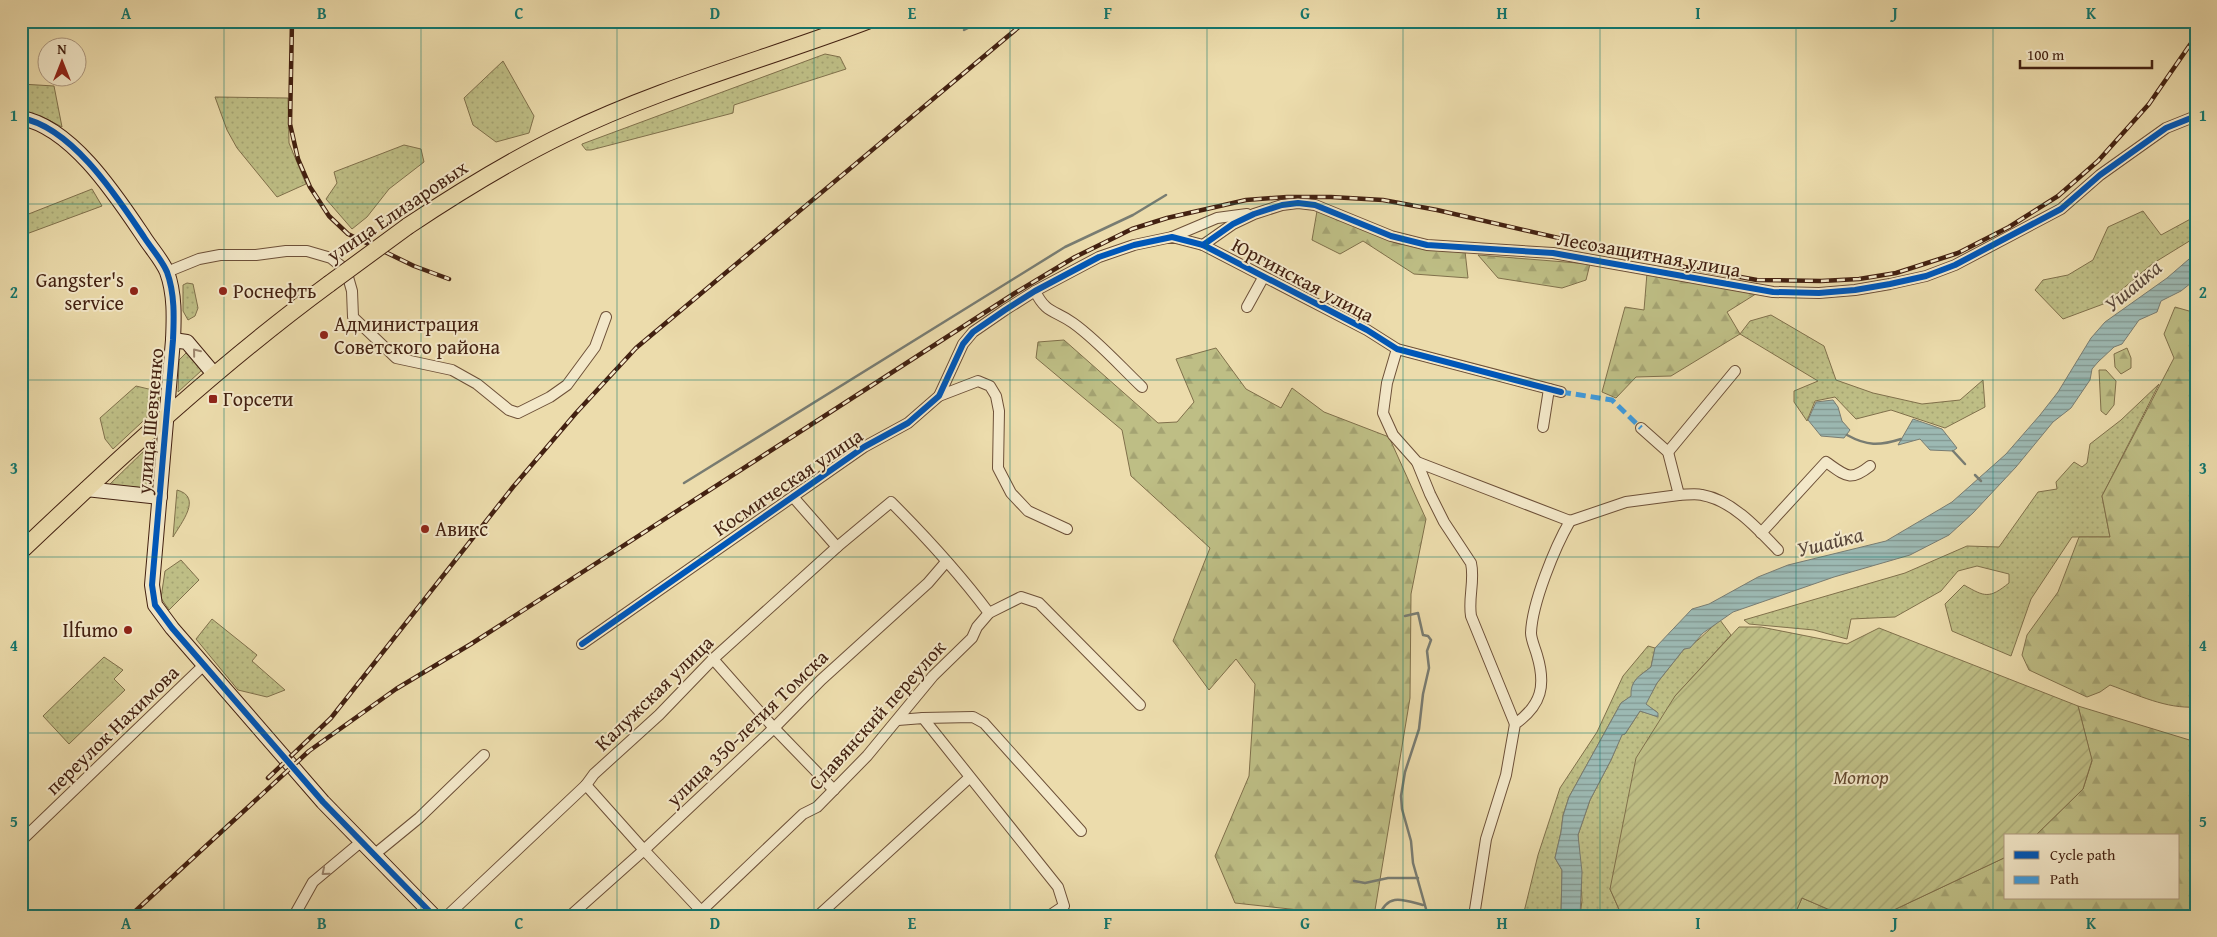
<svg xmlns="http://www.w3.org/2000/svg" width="2217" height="937" font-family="'Gentium Book Plus',serif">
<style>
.grass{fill:url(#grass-dots);stroke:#80704b}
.forest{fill:url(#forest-firs);stroke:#80704b}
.garden{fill:url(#garden-furrows);stroke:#80704b}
.water{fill:url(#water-rules);stroke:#787c72}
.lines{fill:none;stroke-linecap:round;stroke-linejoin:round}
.stream{stroke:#787c72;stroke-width:2.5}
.street-casing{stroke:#6d5038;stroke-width:12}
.secondary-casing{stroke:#432111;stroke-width:16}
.primary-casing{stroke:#432111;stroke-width:18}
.street{stroke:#f3e8c9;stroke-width:10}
.secondary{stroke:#f3e8c9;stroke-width:14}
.primary{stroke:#ecdcac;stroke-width:16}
.rail-casing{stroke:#432111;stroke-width:4.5}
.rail{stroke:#f3e8c9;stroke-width:2.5;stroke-dasharray:8;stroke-linecap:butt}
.primary-bridge-casing{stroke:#432111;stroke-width:18;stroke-linecap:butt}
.primary-bridge{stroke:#ecdcac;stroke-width:16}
.quiet{stroke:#3f9bde;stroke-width:5;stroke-dasharray:10 5;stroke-linecap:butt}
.cycleway-casing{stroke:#f3e8c9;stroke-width:9}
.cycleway{stroke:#0057b8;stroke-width:6}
.oneway{stroke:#9b846d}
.grid{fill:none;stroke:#0f766e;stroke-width:1;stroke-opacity:0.55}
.poi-dot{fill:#8f2418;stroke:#f3e8c9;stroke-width:2}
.labels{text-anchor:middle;stroke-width:4;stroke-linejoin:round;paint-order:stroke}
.street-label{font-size:20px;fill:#432111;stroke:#f3e8c9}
.poi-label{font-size:20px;fill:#432111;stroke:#f3e8c9;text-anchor:start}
.park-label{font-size:20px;font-style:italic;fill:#62482e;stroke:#f3e8c9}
.water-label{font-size:21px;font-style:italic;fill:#59473a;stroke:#f3e8c9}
.neatline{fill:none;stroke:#0f766e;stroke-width:2}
.grid-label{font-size:16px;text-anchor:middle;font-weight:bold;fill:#0f766e}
</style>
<defs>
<pattern id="grass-dots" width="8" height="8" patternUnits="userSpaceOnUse" patternTransform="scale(1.25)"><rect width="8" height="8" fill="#bebe85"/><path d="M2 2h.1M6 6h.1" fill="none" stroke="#a4a372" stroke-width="1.8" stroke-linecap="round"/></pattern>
<pattern id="forest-firs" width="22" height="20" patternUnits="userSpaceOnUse" patternTransform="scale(1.25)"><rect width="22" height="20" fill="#bebe85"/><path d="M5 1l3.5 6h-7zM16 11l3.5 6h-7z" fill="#a4a372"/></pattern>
<pattern id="garden-furrows" width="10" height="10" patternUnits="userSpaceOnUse" patternTransform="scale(1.25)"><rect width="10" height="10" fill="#bebe85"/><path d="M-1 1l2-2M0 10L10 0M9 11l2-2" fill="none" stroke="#a4a372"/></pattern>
<pattern id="water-rules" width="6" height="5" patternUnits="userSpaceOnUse" patternTransform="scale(1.25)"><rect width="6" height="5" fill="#9cb9b3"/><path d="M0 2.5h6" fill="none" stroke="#819690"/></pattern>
</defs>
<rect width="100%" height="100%" fill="#ecdcac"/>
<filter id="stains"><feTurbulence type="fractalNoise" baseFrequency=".004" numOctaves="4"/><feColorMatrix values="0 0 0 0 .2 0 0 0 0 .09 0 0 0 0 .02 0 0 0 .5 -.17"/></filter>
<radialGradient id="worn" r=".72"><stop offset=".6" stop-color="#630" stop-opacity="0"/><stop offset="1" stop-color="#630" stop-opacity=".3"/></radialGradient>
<!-- grass -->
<g class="grass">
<path d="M825,54L840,57L846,69L734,105L733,113L591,150H586L582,145V144Z"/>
<path d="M503,61L534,116L529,133L496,142L473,125L464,98Z"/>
<path d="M21,84L54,86L62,127L41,116L21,112Z"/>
<path d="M215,97L288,98L289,143L306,184L277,197L237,148L227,130Z"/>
<path d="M404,145L421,149L424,162L389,189L367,217L352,229L326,199L337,183L334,172Z"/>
<path d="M92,189L102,206L21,236V217Z"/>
<path d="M2143,211L2161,235L2196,216V237L2152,264L2106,303L2063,319L2035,290L2043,280L2068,275L2093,260L2108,227Z"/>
<path d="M187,283L193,284L198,308L195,316L188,320L183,311V285Z"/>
<path d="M1771,315L1824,346L1836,380L1873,393L1922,404L1960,400L1983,380L1985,407L1945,428L1891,410L1856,419L1835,397L1815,401L1807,421L1794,402V391L1818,381L1740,334L1750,321Z"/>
<path d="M186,353L202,370L178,392L179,360Z"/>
<path d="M2159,384L2102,496L2110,537H2072L2031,599L2011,656L1952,631L1945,604L1964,585C1985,597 1989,599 2009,583V574L1977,566L1958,571L1941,591L1895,617L1851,619L1847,639L1814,630L1749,624L1744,620L1905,573L1967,546L1999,547L2038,492L2057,489L2056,482L2074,462L2082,467L2087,463L2090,444L2121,420Z"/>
<path d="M136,386L161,392L155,410L113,449L105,439L100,418Z"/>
<path d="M153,442L150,484L146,488L109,485Z"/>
<path d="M177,490C203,497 181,523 173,537Z"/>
<path d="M181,560L199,580L169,610L161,598L165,571Z"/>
<path d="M212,619L257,655L252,661L285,690L267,697L238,690L196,639Z"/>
<path d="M1720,620L1731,635L1675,696L1610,889L1622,916H1580L1582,900L1578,835L1590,800L1611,760L1622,734H1625L1640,711L1657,716V712L1645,704L1657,683L1684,649C1692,648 1711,627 1720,620Z"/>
<path d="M1648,646L1655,648L1651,667C1640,676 1630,680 1632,696L1621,703L1569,797L1563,815L1561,832L1555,858L1562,870L1561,916H1523L1538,855L1560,788L1597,732L1623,676Z"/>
<path d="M104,657L123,670L114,679L125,690L69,744L43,716Z"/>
</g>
<!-- forest -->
<g class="forest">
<path d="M1317,211L1399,244L1465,251L1468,278L1414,274L1363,241L1340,254L1312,240Z"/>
<path d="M1478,255L1590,264L1586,280L1562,288L1498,278Z"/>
<path d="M1647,273L1759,292L1727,312L1740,334L1671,376L1636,377L1616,398L1602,392L1625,307L1644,310Z"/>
<path d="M2175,307L2196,313V707C2166,709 2138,695 2110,685L2100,692L2087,697L2029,670L2022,655L2027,635L2058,592L2079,537H2110L2102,496L2174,358L2164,334Z"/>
<path d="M1064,340L1158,423L1177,422L1194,402L1176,359L1216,348L1246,389L1281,408L1292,388L1324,412L1389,437L1426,519L1411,594L1410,698L1374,916H1354L1235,903L1215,856L1249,776L1255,684L1236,659L1209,690L1173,641L1210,548L1131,476L1122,430L1036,358L1038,342Z"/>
<path d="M2127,348L2131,358V368L2121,374L2115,367L2114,354Z"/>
<path d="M2099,370H2106L2116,381L2114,405L2106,415L2101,411Z"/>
<path d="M2078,706L2196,742V916H1881L2006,857V898H2178V836H2035L2083,789L2092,761Z"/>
<path d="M1802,898L1844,916H1794Z"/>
</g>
<!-- garden -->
<path class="garden" d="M1739,627H1761L1847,644L1879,628L2078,706L2092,760L2083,789L2035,836H2006V857L1881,916H1844L1802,898L1794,916H1622L1610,889L1636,758L1675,696Z"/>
<!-- water -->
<g class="water">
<path d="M2196,253V279L2181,291L2161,301L2157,312L2139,320L2122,344L2114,347L2098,362L2092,369L2090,380L2071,408L2053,422L2016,467L1973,513L1949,535L1910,555L1834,577L1733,612L1703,633L1690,648L1684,649L1657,683L1646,704L1658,713V717L1640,711L1625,734L1622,735L1611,760L1590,800L1578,835L1582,872L1580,916H1561L1562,870L1555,858L1561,832L1563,816L1569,797L1621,703L1631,696C1630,680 1640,676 1651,667L1655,648L1692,609L1709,604L1758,577L1788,565L1886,541L1952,502L2006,454L2040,415L2058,392L2091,338L2105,322L2167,278Z"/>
<path d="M1833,400L1838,407L1842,421L1850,430L1844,438L1821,436L1808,420L1816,402Z"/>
<path d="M1913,419L1942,429L1957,448L1953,451L1930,450L1920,439L1898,445Z"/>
</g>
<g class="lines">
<!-- stream -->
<g class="stream">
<path d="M964,30L982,21"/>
<path d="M1847,435C1867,446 1879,446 1901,439"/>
<path d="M1953,451L1965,464"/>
<path d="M1975,475L1981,481"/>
<path d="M684,483L1065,247L1133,215L1166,195"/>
<path d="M1405,616L1418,613L1423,635L1428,636L1431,640L1427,651L1429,668L1423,694L1419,729L1405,772L1401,796L1402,809L1411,841L1413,863L1428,916"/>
<path d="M1354,881L1365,883L1388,878H1418"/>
<path d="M1379,916C1388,892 1404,900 1423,905"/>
</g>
<defs>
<g id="street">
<path d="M1172,237L1217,218L1247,214"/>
<path d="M1203,245L1233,224L1254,214L1282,205L1298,203L1315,205L1391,236L1427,245L1553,253L1773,292L1819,293L1855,290L1890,284L1926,276L1955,265L2061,209L2100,175L2166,128L2196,116"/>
<path d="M167,272L199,259L220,255H256L286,251H307L331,258L346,270L352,291L353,317L396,358L452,370L477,384L509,410L518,413L550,397L567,385L595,347L606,317"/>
<path d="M1035,291C1046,314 1055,310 1073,323C1097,340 1120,366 1142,387"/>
<path d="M1247,307L1263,278"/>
<path d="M1397,349L1387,383L1383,413L1393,435L1417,462L1570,521L1626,502L1679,495"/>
<path d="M939,396L978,381L990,386L996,396L999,411L998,468L1011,493L1028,511L1067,529"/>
<path d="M1543,427L1549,389"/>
<path d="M1641,428L1668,452L1679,495C1686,495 1695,493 1702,495C1732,500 1758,529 1778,550"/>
<path d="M1668,452L1735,371"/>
<path d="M1417,462L1430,494L1444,522L1471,563C1475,580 1468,598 1471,616L1515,724"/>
<path d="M794,498L837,547"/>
<path d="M1761,533L1826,462C1846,476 1850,482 1870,466"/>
<path d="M582,644L864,447L908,423L939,396L963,344L973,332L1005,310L1035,291L1099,257L1134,245L1172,237L1203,245L1367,330L1397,349L1561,392"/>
<path d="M713,659L774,728L834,790"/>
<path d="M923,718L973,717L984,723L1081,831"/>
<path d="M898,720L923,718L1058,887L1064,906L1049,916"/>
<path d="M586,785L644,850L705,915"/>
<path d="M21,841L205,664"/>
<path d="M375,854L419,818L484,755"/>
<path d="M294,916L313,882L362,841"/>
<path d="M447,916L586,785L594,774L659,715L713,659L837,547L891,502C926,537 959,573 989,613"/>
<path d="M570,916L644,850L774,728L821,680L928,583L946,562"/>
<path d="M696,916L803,814L817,807L867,756L933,676L972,638L977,627L989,613L1021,597L1039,603L1140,705"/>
<path d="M818,916L969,778"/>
<path d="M1474,916L1486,839L1506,775L1515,724C1542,705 1546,685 1537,655C1535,648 1531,639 1531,633C1532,603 1555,547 1570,521"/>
</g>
<g id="secondary">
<path d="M21,118C72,127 117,197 144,237C151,248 162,260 167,272C175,294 174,318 173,340L152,585L155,605L172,628L323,802L434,916"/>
<path d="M173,340L187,342L214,374"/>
<path d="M86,489L160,497"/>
</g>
<g id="primary">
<path d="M408,226C459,192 511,160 565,134C661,87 767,59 867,21"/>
<path d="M21,551C120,457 219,365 329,284"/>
</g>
</defs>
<!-- street casing -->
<use href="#street" class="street-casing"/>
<!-- secondary casing -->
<use href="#secondary" class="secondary-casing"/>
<!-- primary casing -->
<use href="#primary" class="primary-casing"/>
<!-- street -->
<use href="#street" class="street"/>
<!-- secondary -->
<use href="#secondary" class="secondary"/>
<!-- primary -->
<use href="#primary" class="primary"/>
<defs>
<g id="rail">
<path d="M292,21L290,124L298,159L310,187L329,216L348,234L414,266L449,279"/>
<path d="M268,778L331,718L513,487L576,413L636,348L1026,21"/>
<path d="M130,916L309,751L396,689L471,644L1015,293L1075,257L1132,229L1167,218L1246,200L1287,197H1331L1383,200L1437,210L1685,267L1757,280L1821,281L1859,279L1896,273L1958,253L2009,227L2058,196L2098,161L2149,104L2196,36"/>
</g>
</defs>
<!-- rail casing -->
<use href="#rail" class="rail-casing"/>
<!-- rail -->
<use href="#rail" class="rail"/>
<defs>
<path id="primary-bridge" d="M329,284L408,226"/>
</defs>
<!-- primary-bridge casing -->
<use href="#primary-bridge" class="primary-bridge-casing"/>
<!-- primary-bridge -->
<use href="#primary-bridge" class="primary-bridge"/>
<!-- quiet -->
<path class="quiet" d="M1561,392L1612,400L1641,428"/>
<defs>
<g id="cycleway">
<path d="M21,118C72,127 117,197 144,237C151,248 162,260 167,272C175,294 174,318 173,340L152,585L155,605L172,628L323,802L434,916"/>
<path d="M1203,245L1233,224L1254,214L1282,205L1298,203L1315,205L1391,236L1427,245L1553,253L1773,292L1819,293L1855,290L1890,284L1926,276L1955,265L2061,209L2100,175L2166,128L2196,116"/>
<path d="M582,644L864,447L908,423L939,396L963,344L973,332L1005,310L1035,291L1099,257L1134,245L1172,237L1203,245L1367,330L1397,349L1561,392"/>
</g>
</defs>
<!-- cycleway casing -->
<use href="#cycleway" class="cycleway-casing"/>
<!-- cycleway -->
<use href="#cycleway" class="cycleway"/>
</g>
<!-- one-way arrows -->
<defs><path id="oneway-chevron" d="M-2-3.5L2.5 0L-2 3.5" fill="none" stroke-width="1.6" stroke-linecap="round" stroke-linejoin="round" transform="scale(1.25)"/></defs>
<g class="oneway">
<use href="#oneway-chevron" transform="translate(196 352) rotate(-129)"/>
<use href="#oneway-chevron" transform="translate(325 872) rotate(140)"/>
</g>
<!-- grid -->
<path class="grid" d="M224,21V916M421,21V916M617,21V916M814,21V916M1010,21V916M1207,21V916M1403,21V916M1600,21V916M1796,21V916M1993,21V916M21,204H2196M21,380H2196M21,557H2196M21,733H2196"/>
<!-- markers -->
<g class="poi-dot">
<circle cx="134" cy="291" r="5"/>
<circle cx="223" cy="291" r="5"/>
<circle cx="324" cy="335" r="5"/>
<rect x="208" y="394" width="10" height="10" rx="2.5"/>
<circle cx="425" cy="529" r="5"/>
<circle cx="128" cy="630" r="5"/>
</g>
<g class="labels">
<!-- street labels -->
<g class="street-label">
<text transform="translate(397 211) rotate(-34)" y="7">улица Елизаровых</text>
<text transform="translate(1649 254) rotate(10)" y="7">Лесозащитная улица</text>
<text transform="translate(1303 280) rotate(28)" y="7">Юргинская улица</text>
<text transform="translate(150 421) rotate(-85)" y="7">улица Шевченко</text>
<text transform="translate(788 482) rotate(-34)" y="7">Космическая улица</text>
<text transform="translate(654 693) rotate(-44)" y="7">Калужская улица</text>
<text transform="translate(877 715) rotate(-48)" y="7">Славянский переулок</text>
<text transform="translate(747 728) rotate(-44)" y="7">улица 350-летия Томска</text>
<text transform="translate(112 730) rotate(-44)" y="7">переулок Нахимова</text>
</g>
<!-- poi labels -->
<g class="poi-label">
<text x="124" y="287" text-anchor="end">Gangster's<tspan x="124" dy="23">service</tspan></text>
<text x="233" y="298">Роснефть</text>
<text x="334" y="331">Администрация<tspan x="334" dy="23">Советского района</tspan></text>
<text x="223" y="406">Горсети</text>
<text x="435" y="536">Авикс</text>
<text x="118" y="637" text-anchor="end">Ilfumo</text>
</g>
<!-- park labels -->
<g class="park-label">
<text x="1861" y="784">Мотор</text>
</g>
<!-- water labels -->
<g class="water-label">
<text transform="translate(2133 286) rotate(-40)" y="7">Ушайка</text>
<text transform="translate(1830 542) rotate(-14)" y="7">Ушайка</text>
</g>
</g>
<!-- margin -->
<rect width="2217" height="937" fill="none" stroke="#ecdcac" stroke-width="55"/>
<!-- legend -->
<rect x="2004" y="834" width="175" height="65" fill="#f3e8c9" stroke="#ad987f"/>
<rect x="2014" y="851" width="25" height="8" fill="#0057b8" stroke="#ad987f"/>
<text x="2050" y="860" font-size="15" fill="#432111">Cycle path</text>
<rect x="2014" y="876" width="25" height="8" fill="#3f9bde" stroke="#ad987f"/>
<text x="2050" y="884" font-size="15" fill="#432111">Path</text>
<!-- north arrow -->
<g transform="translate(62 62)"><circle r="24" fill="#f3e8c9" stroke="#ad987f"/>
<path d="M0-4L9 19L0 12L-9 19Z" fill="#8f2418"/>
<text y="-8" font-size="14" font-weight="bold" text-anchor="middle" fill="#432111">N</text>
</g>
<!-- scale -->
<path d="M2020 60v8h132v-8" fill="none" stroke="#432111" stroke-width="2.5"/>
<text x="2027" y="60" font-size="15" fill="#432111" stroke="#f3e8c9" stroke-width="4" paint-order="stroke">100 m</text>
<rect x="28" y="28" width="2162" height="882" class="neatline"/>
<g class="grid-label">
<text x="126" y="19">A</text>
<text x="322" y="19">B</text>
<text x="519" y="19">C</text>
<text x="715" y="19">D</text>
<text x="912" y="19">E</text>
<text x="1108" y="19">F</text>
<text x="1305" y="19">G</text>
<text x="1502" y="19">H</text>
<text x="1698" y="19">I</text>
<text x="1895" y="19">J</text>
<text x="2091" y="19">K</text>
<text x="14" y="121">1</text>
<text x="2203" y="121">1</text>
<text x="14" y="298">2</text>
<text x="2203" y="298">2</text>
<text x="14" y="474">3</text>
<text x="2203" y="474">3</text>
<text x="14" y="651">4</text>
<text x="2203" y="651">4</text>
<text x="14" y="827">5</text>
<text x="2203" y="827">5</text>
<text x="126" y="929">A</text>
<text x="322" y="929">B</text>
<text x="519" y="929">C</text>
<text x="715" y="929">D</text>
<text x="912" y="929">E</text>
<text x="1108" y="929">F</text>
<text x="1305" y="929">G</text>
<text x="1502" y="929">H</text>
<text x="1698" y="929">I</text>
<text x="1895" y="929">J</text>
<text x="2091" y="929">K</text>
</g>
<rect width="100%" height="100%" filter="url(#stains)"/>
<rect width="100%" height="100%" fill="url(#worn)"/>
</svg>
